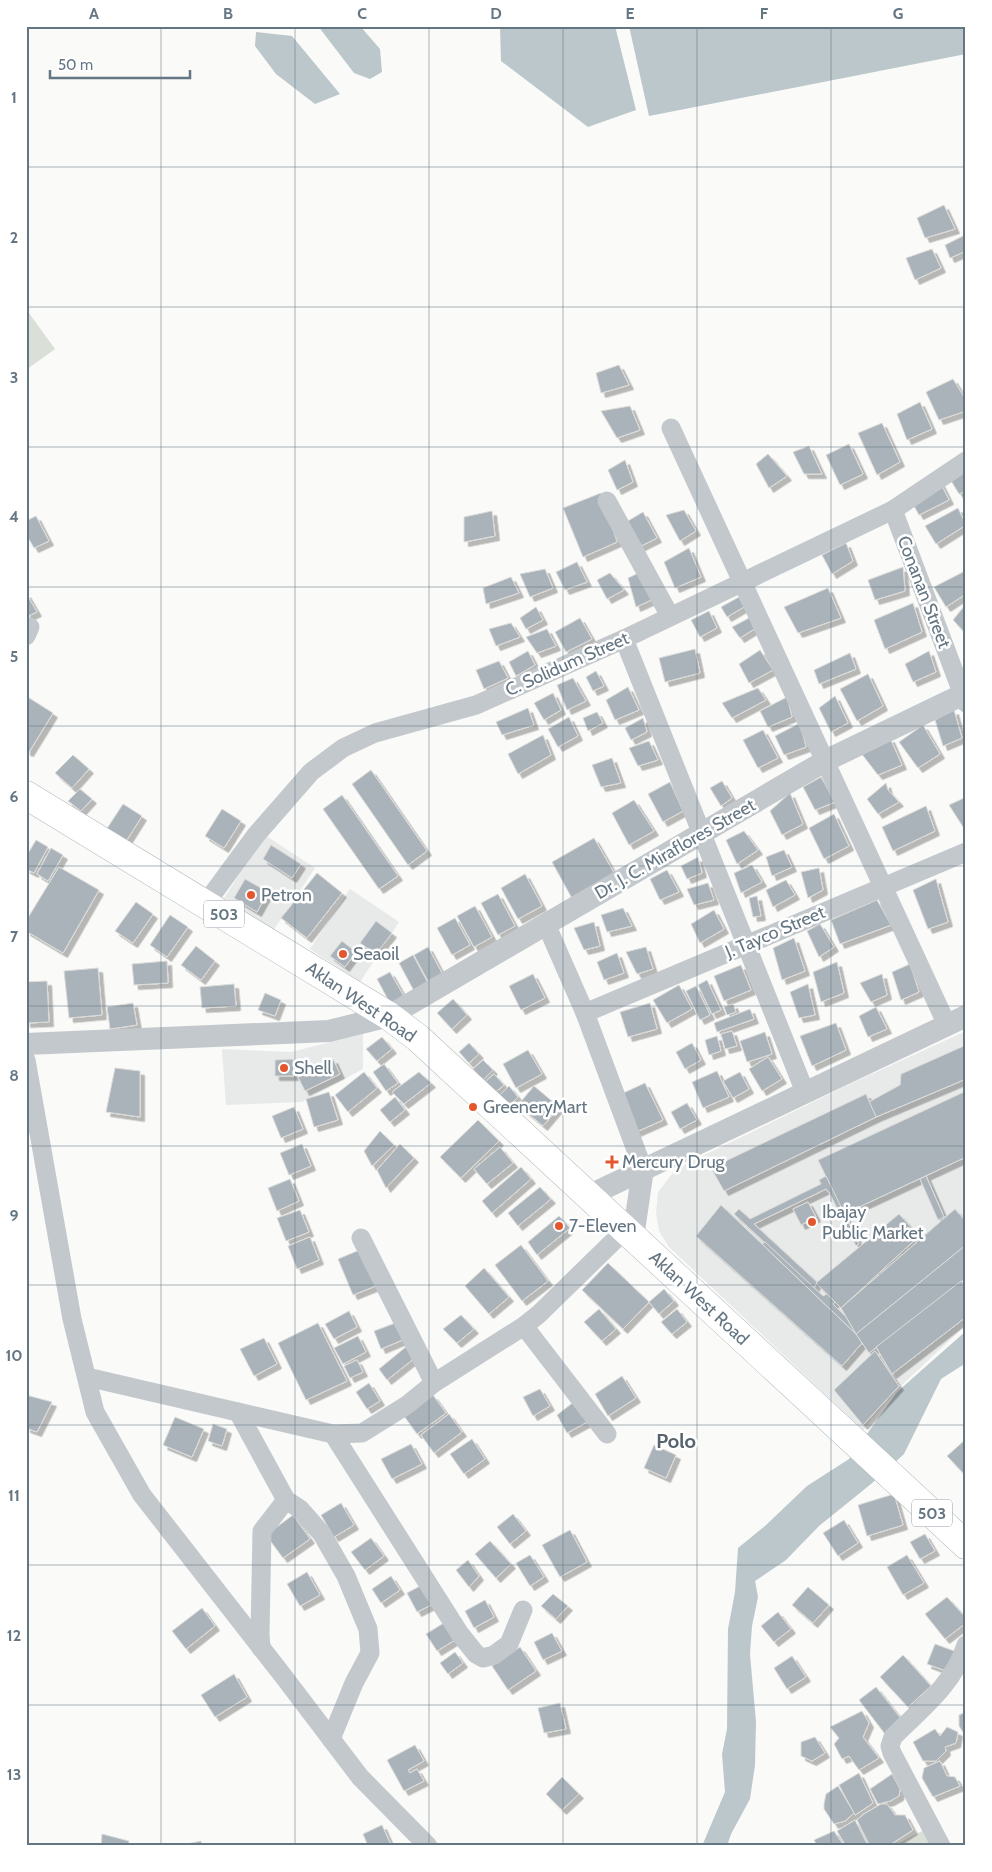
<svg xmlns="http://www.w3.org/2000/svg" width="992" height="1872" font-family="Cabin,sans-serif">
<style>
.built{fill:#e8e9e9}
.green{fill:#dadfd7}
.water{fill:#bbc7cb}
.building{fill:#aab3b9;stroke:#dcdcda;filter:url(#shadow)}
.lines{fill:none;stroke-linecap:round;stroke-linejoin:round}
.primary-casing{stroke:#b5babe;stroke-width:29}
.minor{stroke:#c3c8cc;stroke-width:19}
.tertiary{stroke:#c3c8cc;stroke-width:22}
.primary{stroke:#fff;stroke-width:28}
.grid{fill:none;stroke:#657683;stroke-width:1;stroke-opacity:0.55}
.poi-dot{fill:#e4572e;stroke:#fff;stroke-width:2}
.labels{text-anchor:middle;stroke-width:5;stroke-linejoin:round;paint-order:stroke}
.shield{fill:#fff;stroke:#939fa8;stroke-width:1}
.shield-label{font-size:16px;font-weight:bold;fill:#657683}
.street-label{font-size:18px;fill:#657683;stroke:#fff}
.poi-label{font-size:18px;fill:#657683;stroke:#fff;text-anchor:start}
.quarter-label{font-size:20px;font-weight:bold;fill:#57646e;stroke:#fff}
.neatline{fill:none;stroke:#657683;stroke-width:2}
.grid-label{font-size:16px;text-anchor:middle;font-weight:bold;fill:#657683}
</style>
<defs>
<filter id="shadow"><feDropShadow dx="4.5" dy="4.5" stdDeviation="0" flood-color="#0004"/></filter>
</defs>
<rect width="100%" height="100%" fill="#fafaf8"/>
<!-- built -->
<g class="built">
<path d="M265,835L315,868L273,931L224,898Z"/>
<path d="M350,889L399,922L360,982L310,949Z"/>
<path d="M966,1031V1325L902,1385L863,1430L669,1247L659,1231L656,1213L658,1192L672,1174L686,1164L848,1085Z"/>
<path d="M363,1034V1069L302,1102L226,1105L222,1049L291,1052Z"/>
</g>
<!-- green -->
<g class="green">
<path d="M26,309L55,349L26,370Z"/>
<path d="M928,1828L937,1846H893Z"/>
</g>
<!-- water -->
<g class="water">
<path d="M318,26H360L380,49L382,72L370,79L354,73Z"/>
<path d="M500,26H615L636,110L588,127L501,61Z"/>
<path d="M629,26H966V54L649,116Z"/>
<path d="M256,32L292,36L340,94L315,104L276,74L255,46Z"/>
<path d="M966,1331V1363L941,1379L904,1454L871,1484L819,1526L786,1560L755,1581L758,1597L752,1626L750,1654L756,1722L755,1765L750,1799L731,1834L727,1846H702L725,1792L722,1754L727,1729L728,1629L735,1592L738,1548L765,1526L807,1486L849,1459L897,1392Z"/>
</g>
<!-- building -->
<g class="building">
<path d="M944,205L955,229L925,238L917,218Z"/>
<path d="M963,236L966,241V251L950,258L945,245Z"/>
<path d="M932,249L941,268L915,280L906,258Z"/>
<path d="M619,365L629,385L601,393L596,373Z"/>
<path d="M953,379L966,400V411L939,420L926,392Z"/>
<path d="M920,402L932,429L907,440L897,414Z"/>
<path d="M630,406L640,430L617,438L601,411Z"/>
<path d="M882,423L900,462L877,475L858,433Z"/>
<path d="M849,444L863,474L840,485L826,455Z"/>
<path d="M809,446L822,474H804L793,452Z"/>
<path d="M768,454L787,476L769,488L756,464Z"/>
<path d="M625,460L633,482L617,490L608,470Z"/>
<path d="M966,467V491L959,494L950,479Z"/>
<path d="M940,482L949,500L919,515L910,499Z"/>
<path d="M601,493L617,542L583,557L563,508Z"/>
<path d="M958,508L966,525L936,544L925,526Z"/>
<path d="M684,510L696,531L680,541L666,515Z"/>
<path d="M492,511L495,536L464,542V517Z"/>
<path d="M643,512L657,538L635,549L623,524Z"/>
<path d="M36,516L49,541L34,548L26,534V521Z"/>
<path d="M846,543L853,561L832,574L822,555Z"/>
<path d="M689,548L701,577L675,588L664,562Z"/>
<path d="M577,562L587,582L565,590L556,572Z"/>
<path d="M903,567L905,591L875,600L868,580Z"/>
<path d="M545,569L553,588L530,597L520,574Z"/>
<path d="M643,571L658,597L636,607L628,578Z"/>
<path d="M965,571L966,594L946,607L934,587Z"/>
<path d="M610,573L624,590L607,599L597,580Z"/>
<path d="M511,577L519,593L486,604L483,588Z"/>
<path d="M828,588L841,618L798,633L784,607Z"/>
<path d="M26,593L37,612L26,617Z"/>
<path d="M739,597L744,607L727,617L721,607Z"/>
<path d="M913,603L922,632L885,649L874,620Z"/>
<path d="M965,605H966V634L953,620Z"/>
<path d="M536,607L543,620L526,629L520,618Z"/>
<path d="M709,611L717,628L700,637L691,620Z"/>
<path d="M751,617L756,628L740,638L732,627Z"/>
<path d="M580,618L592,639L566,652L555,632Z"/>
<path d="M511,623L520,637L496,646L489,629Z"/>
<path d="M547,629L556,646L537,653L526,637Z"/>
<path d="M695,649L700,673L665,682L659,658Z"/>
<path d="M760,650L773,670L749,683L739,664Z"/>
<path d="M528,651L535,665L516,676L509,662Z"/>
<path d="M929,651L936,672L913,682L905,664Z"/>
<path d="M850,653L856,669L819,684L814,670Z"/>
<path d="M499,661L508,678L484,689L476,670Z"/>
<path d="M596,671L604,686L593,691L586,677Z"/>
<path d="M868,674L883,706L857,721L840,689Z"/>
<path d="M573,678L586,701L567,710L557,685Z"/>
<path d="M628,687L639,710L615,720L606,700Z"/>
<path d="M758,688L766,700L732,718L722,703Z"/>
<path d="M553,693L561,710L544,720L534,703Z"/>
<path d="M26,696L53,713L29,752L26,751Z"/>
<path d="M835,696L848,723L831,732L819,708Z"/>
<path d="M787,697L792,717L768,727L760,711Z"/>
<path d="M528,708L534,725L502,735L496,722Z"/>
<path d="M954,710L962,738L943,746L935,720Z"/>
<path d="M597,712L603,723L588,731L583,718Z"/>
<path d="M569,717L578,736L558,747L548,729Z"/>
<path d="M643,718L647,732L631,740L625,728Z"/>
<path d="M800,723L806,747L784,755L775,736Z"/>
<path d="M923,725L940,754L918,768L899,742Z"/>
<path d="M763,730L778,758L758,768L743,740Z"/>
<path d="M543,735L551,755L518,774L508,754Z"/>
<path d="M890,738L902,765L878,775L861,753Z"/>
<path d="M649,741L658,760L638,766L629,748Z"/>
<path d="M73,755L89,769L72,788L55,773Z"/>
<path d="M612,758L621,783L601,787L592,765Z"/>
<path d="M371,770L427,851L408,865L352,784Z"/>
<path d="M821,777L835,802L815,810L803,787Z"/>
<path d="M722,781L732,798L721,806L710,788Z"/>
<path d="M670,782L683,811L663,822L648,794Z"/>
<path d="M886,783L888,790L899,802L878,814L867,799Z"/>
<path d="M80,789L92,799L81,811L68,801Z"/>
<path d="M790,793L803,824L782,835L770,811Z"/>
<path d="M342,795L398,876L379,889L323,809Z"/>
<path d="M966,797V830H965L949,805Z"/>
<path d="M634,800L654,831L629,845L612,813Z"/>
<path d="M123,804L142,816L125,843L106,830Z"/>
<path d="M926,806L935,831L893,851L882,827Z"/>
<path d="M222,809L241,821L224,848L205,836Z"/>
<path d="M834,814L849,846L824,859L809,828Z"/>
<path d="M744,831L758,850L737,864L726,840Z"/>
<path d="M594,838L617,878L574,902L552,862Z"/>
<path d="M36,840L48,847L34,873L26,869V857Z"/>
<path d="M271,845L301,864L292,878L263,859Z"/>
<path d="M51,848L63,855L48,881L37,874Z"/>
<path d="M784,850L792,867L772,876L766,857Z"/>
<path d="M698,857L702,873L687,879L681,866Z"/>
<path d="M752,865L762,882L741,893L734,873Z"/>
<path d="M59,867L99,890L63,953L26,931V921Z"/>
<path d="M819,868L823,890L808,898L801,872Z"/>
<path d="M667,870L679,892L660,900L650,879Z"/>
<path d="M317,873L342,893L307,938L281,918Z"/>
<path d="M525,874L542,906L518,919L501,888Z"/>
<path d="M245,879L268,892L257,912L234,898Z"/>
<path d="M936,879L948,922L928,929L913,890Z"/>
<path d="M786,880L795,895L773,907L766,890Z"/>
<path d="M708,883L714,900L694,905L687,889Z"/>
<path d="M498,894L515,926L498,935L481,903Z"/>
<path d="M757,896L761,916L753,917L749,898Z"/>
<path d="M877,900L891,925L840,944L831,920Z"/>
<path d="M136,902L153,914L133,943L115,931Z"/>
<path d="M475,906L492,937L474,947L457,916Z"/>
<path d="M623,908L632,926L607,932L601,915Z"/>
<path d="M714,910L724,929L700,943L691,924Z"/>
<path d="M170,915L188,927L167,957L150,945Z"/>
<path d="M455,918L470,945L452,955L437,928Z"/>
<path d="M376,921L392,933L376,954L360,943Z"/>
<path d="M594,922L600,946L584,950L574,928Z"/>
<path d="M820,924L834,947L819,957L807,931Z"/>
<path d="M794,938L805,971L782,980L773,948Z"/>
<path d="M342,941L356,952L345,967L330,956Z"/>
<path d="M196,946L215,961L201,980L181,965Z"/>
<path d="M428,947L443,975L429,983L414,955Z"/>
<path d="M646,947L653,969L637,974L626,952Z"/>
<path d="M617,953L624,973L604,980L597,962Z"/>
<path d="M413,955L428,983L414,991L399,963Z"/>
<path d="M167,961L168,983L134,985L132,964Z"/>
<path d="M837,962L844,993L821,1002L813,972Z"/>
<path d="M910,964L919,992L901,1000L892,972Z"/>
<path d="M741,965L751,990L724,1001L714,976Z"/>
<path d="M98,968L102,1015L69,1018L64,971Z"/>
<path d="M390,972L406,1000L392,1007L377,979Z"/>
<path d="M533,974L545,998L521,1010L509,986Z"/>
<path d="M882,974L887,995L871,1002L860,983Z"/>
<path d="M707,980L721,1010L712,1014L698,985Z"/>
<path d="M47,981L49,1022L26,1023V982Z"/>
<path d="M234,984L236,1006L202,1008L200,987Z"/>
<path d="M808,984L815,1015L799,1018L790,992Z"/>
<path d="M679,985L692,1009L667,1023L653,1000Z"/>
<path d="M696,986L710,1015L700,1020L686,991Z"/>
<path d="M265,993L281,1000L275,1016L258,1010Z"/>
<path d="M453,999L467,1015L452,1029L437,1013Z"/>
<path d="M133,1003L137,1025L110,1029L107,1007Z"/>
<path d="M650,1003L657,1029L628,1037L620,1012Z"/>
<path d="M733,1004L736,1012L727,1015L724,1007Z"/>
<path d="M876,1007L887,1029L868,1037L859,1016Z"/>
<path d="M750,1009L754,1019L717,1032L714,1023Z"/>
<path d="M836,1023L846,1050L812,1066L800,1036Z"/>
<path d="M732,1031L737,1046L725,1049L721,1034Z"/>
<path d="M765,1032L772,1054L747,1062L740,1041Z"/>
<path d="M717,1036L721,1051L709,1055L705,1040Z"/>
<path d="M382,1037L392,1049L377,1061L366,1049Z"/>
<path d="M469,1043L479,1054L469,1063L459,1052Z"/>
<path d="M692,1043L701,1060L685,1069L676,1052Z"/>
<path d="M966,1045V1079L876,1117L869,1102L900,1085L901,1074Z"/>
<path d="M528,1050L542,1074L516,1088L503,1064Z"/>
<path d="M768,1057L782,1079L762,1091L749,1069Z"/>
<path d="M293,1059L294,1076H275V1060Z"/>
<path d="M333,1059L340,1074L305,1091L298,1077Z"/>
<path d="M483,1060L493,1070L483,1080L473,1069Z"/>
<path d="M384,1064L398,1083L386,1091L373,1072Z"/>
<path d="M115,1068L140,1071V1117L106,1112Z"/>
<path d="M717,1071L729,1097L703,1108L692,1082Z"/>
<path d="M364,1072L377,1088L348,1112L335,1095Z"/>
<path d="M419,1072L431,1083L404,1104L392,1092Z"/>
<path d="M740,1072L749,1089L733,1098L723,1081Z"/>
<path d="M494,1074L504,1085L493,1094L484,1083Z"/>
<path d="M645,1083L663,1120L636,1132L619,1095Z"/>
<path d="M509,1086L518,1097L508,1107L499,1096Z"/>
<path d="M534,1086L559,1107L543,1126L518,1105Z"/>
<path d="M966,1091V1157L844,1214L818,1160Z"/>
<path d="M329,1092L338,1120L314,1127L306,1099Z"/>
<path d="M866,1094L876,1117L724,1191L711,1168Z"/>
<path d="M395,1097L405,1110L390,1122L380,1110Z"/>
<path d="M687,1103L697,1120L680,1129L671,1112Z"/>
<path d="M294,1107L303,1129L281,1138L272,1116Z"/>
<path d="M478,1120L499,1141L461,1178L440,1157Z"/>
<path d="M380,1131L394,1145L372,1166L364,1151Z"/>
<path d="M302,1144L311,1166L289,1175L280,1153Z"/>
<path d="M400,1144L414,1158L386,1188L377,1170Z"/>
<path d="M500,1147L513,1163L487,1184L474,1169Z"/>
<path d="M521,1167L531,1179L492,1213L482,1201Z"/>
<path d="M826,1176L859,1244L856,1246L829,1192H828L826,1189L754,1224L817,1282L814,1288L734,1214L739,1209L750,1219L821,1184L819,1180Z"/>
<path d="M926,1176L944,1217L938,1220L920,1179Z"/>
<path d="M290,1179L299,1201L277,1211L268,1188Z"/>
<path d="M540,1187L551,1199L518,1226L508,1213Z"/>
<path d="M808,1202L816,1217L801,1225L793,1209Z"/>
<path d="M721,1205L856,1334L862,1343L842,1366L696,1236Z"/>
<path d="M955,1209L966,1222V1245L856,1334L841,1308Z"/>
<path d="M300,1210L309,1232L286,1241L277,1218Z"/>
<path d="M899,1214L919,1236L841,1308L816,1283Z"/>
<path d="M559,1216L570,1228L537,1255L528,1242Z"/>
<path d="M310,1237L319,1260L297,1269L288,1246Z"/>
<path d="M765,1242L823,1296L827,1294L835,1302L833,1304L846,1317L856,1334L762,1244Z"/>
<path d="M521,1245L548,1281L522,1301L495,1265Z"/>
<path d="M966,1245V1278L869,1353L856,1334Z"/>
<path d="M362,1249L378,1285L353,1295L338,1259Z"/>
<path d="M608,1263L649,1302L623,1329L582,1290Z"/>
<path d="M484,1268L509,1297L489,1314L465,1286Z"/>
<path d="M961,1281L966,1286V1317L892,1374L876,1347Z"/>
<path d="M664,1289L674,1301L659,1314L649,1302Z"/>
<path d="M599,1309L616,1329L602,1341L584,1322Z"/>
<path d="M677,1309L687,1322L672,1334L661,1322Z"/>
<path d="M349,1311L357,1327L334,1339L325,1324Z"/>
<path d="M461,1315L474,1329L457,1343L443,1329Z"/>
<path d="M398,1322L405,1339L381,1349L374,1331Z"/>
<path d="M318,1323L347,1381L306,1400L278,1343Z"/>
<path d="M358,1336L366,1352L343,1364L334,1348Z"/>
<path d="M264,1338L277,1364L254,1376L240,1349Z"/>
<path d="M407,1346L416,1357L387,1380L379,1369Z"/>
<path d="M875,1351L899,1386L863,1425L834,1390Z"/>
<path d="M357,1360L363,1372L350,1378L344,1366Z"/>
<path d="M622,1376L636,1398L608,1416L595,1394Z"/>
<path d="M369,1383L380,1401L367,1409L356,1392Z"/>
<path d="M540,1389L550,1406L533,1416L523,1397Z"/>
<path d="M26,1395L52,1402L37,1432L26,1428Z"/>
<path d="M433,1395L446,1413L417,1434L404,1416Z"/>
<path d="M575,1401L589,1421L567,1433L557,1415Z"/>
<path d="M449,1414L462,1432L434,1453L421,1435Z"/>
<path d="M175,1417L204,1429L192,1457L163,1445Z"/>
<path d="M213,1424L227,1429L222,1446L208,1441Z"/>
<path d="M472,1439L485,1459L464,1474L450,1454Z"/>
<path d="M966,1439V1476L947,1456Z"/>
<path d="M411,1444L422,1464L392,1479L381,1459Z"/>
<path d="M654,1445L676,1455L666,1478L644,1468Z"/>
<path d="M894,1494L903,1525L867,1536L858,1505Z"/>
<path d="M341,1503L354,1525L334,1537L321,1515Z"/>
<path d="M513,1514L526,1531L510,1544L497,1527Z"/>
<path d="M293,1515L310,1539L283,1558L266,1535Z"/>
<path d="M844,1520L858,1543L838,1556L823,1533Z"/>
<path d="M570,1530L587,1562L560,1577L542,1545Z"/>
<path d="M925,1534L935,1551L920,1559L910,1542Z"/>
<path d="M371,1538L384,1556L365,1570L351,1552Z"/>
<path d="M490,1541L511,1564L496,1578L475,1554Z"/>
<path d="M530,1555L544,1577L530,1586L516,1563Z"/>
<path d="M907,1555L924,1583L903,1595L887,1567Z"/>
<path d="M468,1560L479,1576L469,1587L456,1570Z"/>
<path d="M307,1572L320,1595L300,1606L287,1584Z"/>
<path d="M391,1576L400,1590L381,1603L372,1589Z"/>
<path d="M424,1584L435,1603L417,1612L407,1593Z"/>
<path d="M808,1587L829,1605L813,1623L792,1605Z"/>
<path d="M553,1594L568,1606L556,1619L541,1606Z"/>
<path d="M947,1597L966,1618V1623L945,1639L925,1614Z"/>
<path d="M485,1600L494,1617L474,1628L465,1611Z"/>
<path d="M202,1608L215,1626L186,1649L172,1631Z"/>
<path d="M778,1612L791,1629L774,1642L761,1626Z"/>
<path d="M447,1621L458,1638L437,1651L426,1634Z"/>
<path d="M552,1633L562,1651L543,1660L534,1642Z"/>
<path d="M935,1644L957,1652L949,1672L927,1664Z"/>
<path d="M520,1647L536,1671L508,1690L492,1666Z"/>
<path d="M455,1652L463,1663L448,1674L440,1663Z"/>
<path d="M903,1655L931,1686L908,1707L880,1677Z"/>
<path d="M792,1656L806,1677L787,1689L774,1668Z"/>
<path d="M234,1674L247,1697L215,1717L201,1695Z"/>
<path d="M876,1687L902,1720L885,1734L859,1700Z"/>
<path d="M560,1703L566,1729L544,1733L538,1708Z"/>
<path d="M862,1711L869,1723L863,1737L879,1758L859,1770L849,1756L842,1759L834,1744L839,1738L830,1727Z"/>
<path d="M966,1712V1737L959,1726V1715Z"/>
<path d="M947,1727L958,1732L956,1743L945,1747L946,1751L936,1761H923L913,1742L935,1729L940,1736Z"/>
<path d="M815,1737L825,1753L812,1761L801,1756V1742Z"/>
<path d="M415,1745L424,1761L408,1770L410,1773L417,1769L424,1781L404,1791L387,1760Z"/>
<path d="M940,1761L947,1776L955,1777L960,1786L933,1797L922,1778L924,1768Z"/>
<path d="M859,1773L873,1803L855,1815L839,1785Z"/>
<path d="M892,1774L900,1789L899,1796L890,1801L878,1804L870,1789Z"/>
<path d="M562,1777L579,1794L562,1810L546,1794Z"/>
<path d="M838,1786L854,1813L845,1821L834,1824L824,1809V1804L826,1794Z"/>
<path d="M881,1804H887L895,1815H905L913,1830L888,1846H870L857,1820L864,1814Z"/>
<path d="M855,1820L868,1846H846L837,1831Z"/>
<path d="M382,1825L390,1843L383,1846H368L363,1834Z"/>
<path d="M834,1831L844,1846H817L814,1840Z"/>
<path d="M102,1834L129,1841L128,1846H101Z"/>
<path d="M201,1841L202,1846H187V1844Z"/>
</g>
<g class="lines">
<defs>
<path id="primary" d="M26,795L389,1016L418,1038L966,1545"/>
</defs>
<!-- primary casing -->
<use href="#primary" class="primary-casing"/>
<!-- minor -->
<g class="minor">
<path d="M671,428L947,1025"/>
<path d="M607,501L670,616"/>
<path d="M893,510L966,703"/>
<path d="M26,636L30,627"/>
<path d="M624,639L805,1092"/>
<path d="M206,903L256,835L311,772L343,748L375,733L476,705L624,639L893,510L966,461"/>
<path d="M546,924L585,1013L643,1169"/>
<path d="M585,1013L966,852"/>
<path d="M26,1060L72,1319L95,1412L142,1495L284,1677L360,1777L428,1846"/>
<path d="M361,1238L434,1383"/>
<path d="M524,1326L607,1434"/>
<path d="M87,1377L333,1434L362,1433L407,1405L434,1383L524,1326L539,1314L625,1230"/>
<path d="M238,1412L286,1500L300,1509L322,1534L346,1576L368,1629L370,1653L354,1683L331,1739"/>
<path d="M333,1434L460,1634L476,1654L483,1658L494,1655L509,1644L523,1610"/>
<path d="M261,1648L260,1634L262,1531L286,1500"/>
<path d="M941,1846L892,1753L890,1746L893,1737C921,1709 954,1684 966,1645"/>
</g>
<!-- tertiary -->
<g class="tertiary">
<path d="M26,1044L329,1031L389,1016L825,761L966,693"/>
<path d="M588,1196L966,1016"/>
<path d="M633,1238L643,1169"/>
</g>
<!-- primary -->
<use href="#primary" class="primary"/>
</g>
<!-- grid -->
<path class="grid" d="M161,26V1846M295,26V1846M429,26V1846M563,26V1846M697,26V1846M831,26V1846M26,167H966M26,307H966M26,447H966M26,587H966M26,726H966M26,866H966M26,1006H966M26,1146H966M26,1285H966M26,1425H966M26,1565H966M26,1705H966"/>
<!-- markers -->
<g class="poi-dot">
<circle cx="251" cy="895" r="5"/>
<circle cx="343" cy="954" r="5"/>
<circle cx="284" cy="1068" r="5"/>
<circle cx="473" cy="1107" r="5"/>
<path d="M609.5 1154.5h5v5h5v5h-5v5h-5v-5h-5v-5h5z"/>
<circle cx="812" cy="1222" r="5"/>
<circle cx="559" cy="1226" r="5"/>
</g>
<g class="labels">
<!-- shield labels -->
<g class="shield">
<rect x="204" y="900.5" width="40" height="27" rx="4"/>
<rect x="912" y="1499.5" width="40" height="27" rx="4"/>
</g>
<g class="shield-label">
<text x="224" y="920">503</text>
<text x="932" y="1519">503</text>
</g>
<!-- street labels -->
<g class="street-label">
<text transform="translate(924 592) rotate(69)" y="6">Conanan Street</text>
<text transform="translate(567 664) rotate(-24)" y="6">C. Solidum Street</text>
<text transform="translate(675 849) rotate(-30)" y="6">Dr. J. C. Miraflores Street</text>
<text transform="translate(775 932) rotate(-23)" y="6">J. Tayco Street</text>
<text transform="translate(361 1002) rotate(34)" y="6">Aklan West Road</text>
<text transform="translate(699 1298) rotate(43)" y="6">Aklan West Road</text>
</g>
<!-- poi labels -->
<g class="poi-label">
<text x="261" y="901">Petron</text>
<text x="353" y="960">Seaoil</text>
<text x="294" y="1074">Shell</text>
<text x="483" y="1113">GreeneryMart</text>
<text x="622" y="1168">Mercury Drug</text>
<text x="822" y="1218">Ibajay<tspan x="822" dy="21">Public Market</tspan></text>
<text x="569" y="1232">7-Eleven</text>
</g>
<!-- quarter labels -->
<g class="quarter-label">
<text x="676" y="1448">Polo</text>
</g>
</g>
<!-- border -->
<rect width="992" height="1872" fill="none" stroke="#ffffff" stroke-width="55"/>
<!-- scale -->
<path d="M50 70v8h140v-8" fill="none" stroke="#657683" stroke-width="2.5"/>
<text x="58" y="70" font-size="15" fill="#657683" stroke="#ffffff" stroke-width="4" paint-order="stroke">50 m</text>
<rect x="28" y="28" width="936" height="1816" class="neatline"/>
<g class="grid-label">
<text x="94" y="19">A</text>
<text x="228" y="19">B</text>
<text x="362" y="19">C</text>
<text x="496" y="19">D</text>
<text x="630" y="19">E</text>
<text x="764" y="19">F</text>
<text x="898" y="19">G</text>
<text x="14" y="103">1</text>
<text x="14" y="243">2</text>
<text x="14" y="383">3</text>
<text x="14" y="522">4</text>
<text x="14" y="662">5</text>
<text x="14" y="802">6</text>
<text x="14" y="942">7</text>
<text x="14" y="1081">8</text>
<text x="14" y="1221">9</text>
<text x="14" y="1361">10</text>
<text x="14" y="1501">11</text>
<text x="14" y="1641">12</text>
<text x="14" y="1780">13</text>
</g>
</svg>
